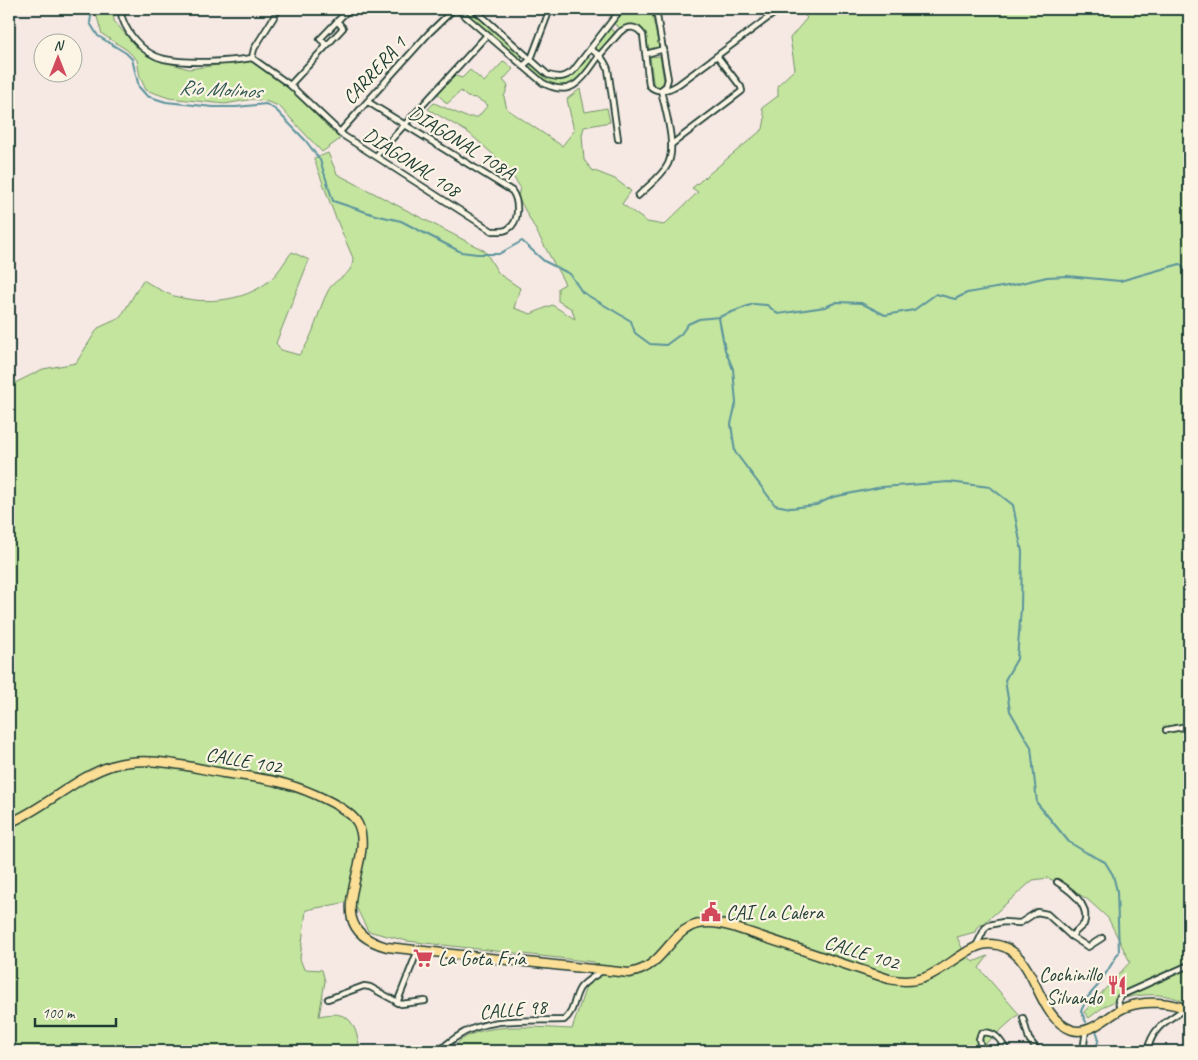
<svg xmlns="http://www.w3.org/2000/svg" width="1198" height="1060" font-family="Caveat,sans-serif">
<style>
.green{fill:#c4e59e;stroke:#729169}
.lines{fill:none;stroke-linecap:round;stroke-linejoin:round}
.stream{stroke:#5a939c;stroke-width:2}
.minor-casing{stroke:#1f3d34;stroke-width:8}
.primary-casing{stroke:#1f3d34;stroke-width:11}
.minor{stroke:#fcf5e5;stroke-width:4.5}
.primary{stroke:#fbdf96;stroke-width:8}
.labels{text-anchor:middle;stroke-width:4.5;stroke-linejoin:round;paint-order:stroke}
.street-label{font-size:20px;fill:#1f3d34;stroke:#fcf5e5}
.poi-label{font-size:20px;fill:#1f3d34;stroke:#fcf5e5;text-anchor:start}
.water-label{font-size:21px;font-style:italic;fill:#335a57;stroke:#fcf5e5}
</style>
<rect width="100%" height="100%" fill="#f6e8e3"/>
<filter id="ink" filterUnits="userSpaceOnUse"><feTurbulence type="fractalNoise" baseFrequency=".02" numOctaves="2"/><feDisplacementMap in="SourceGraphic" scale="10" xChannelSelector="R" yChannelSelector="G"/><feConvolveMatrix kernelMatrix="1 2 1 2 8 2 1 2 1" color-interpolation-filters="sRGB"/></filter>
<g filter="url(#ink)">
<!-- green -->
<g class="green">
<path d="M97,9H113L114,21L134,44L162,61L189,69L253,60L290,89L340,139L322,152L279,106L265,101L253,99L225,104L169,98L146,90L140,77L137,60L127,50L102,34L97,17Z"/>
<path d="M460,9H468L521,55L522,62Z"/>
<path d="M625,9H646L652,14L659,47L648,49C646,32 640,18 620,28L613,23Z"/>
<path d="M798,9H1189V1005C1170,991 1137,993 1116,1001C1106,1004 1097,1012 1089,1018L1084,1012L1130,962L1108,918L1087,899L1061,884L1048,878L1033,880L983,924L977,927L975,932L957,937L963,950L973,962L988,956L979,968L1019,1014L977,1051H451C454,1048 457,1043 461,1040C488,1021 541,1028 572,1029L594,962L407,941L368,931L353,901L306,910L300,959L304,969L322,970L325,981L319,1016C325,1015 334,1013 340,1015C355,1018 358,1038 360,1051H9V386L43,369L76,363L98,328L120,318L143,280C152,285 161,291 171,295C204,306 252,302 276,274C282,267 286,259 292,252L309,260L276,343L281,350L299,355C315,337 317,311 328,291C336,276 353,277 353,258L335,216L314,159L328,153L337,174L485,251L499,274L520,288L514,308L531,314L552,305L575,319L572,309L558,301V288L565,284L518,197L520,187L506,166L469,133L428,109L434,103L466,117H478L488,105L476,98L467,97L461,91L447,104L436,92L453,75L462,78L470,70L484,82L504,61L513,69L503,80L508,86L504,97L507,109L562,146L574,131L567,99L580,89L585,112L607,108L610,122L584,127L582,135L584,160L592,170L615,179L631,191L622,204L647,222L664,225L698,192L692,188L763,129L765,118L762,108L778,96V85L795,69L790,38L807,18Z"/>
<path d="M609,28L615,32L600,52L594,48Z"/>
<path d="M660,56L664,81L662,85L659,87L655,86L653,82L650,57Z"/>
<path d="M588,57L593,61C570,91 559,95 529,68L532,65C560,88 567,85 588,57Z"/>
</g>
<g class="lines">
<!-- stream -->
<g class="stream">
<path d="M92,9L90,23L98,36L126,53L132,59L139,87L147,96L166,102L213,107H236L266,104L276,110L306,141L320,160L333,201L375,215L401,221L461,252L477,254H499L522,241L544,261L570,274L582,292L631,321L635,333L650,344L666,345L681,334L688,324L699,319L719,317L753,304L767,305L778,314L825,307L837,302L861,303L885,315L914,310L936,294L955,299L967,293L1013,285L1047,277L1067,276L1120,281L1180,264L1189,276"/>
<path d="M719,318L725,350L733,369L736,403L731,424L735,452L775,505L791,508L816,505L833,497L882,487L949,482L990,487L1013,505L1022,552L1021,608L1017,659L1005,680L1010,711L1031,747L1037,803L1069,842L1087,853L1105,862L1113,875L1117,891L1119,952L1100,983L1087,998L1081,1011L1086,1022"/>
<path d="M1094,1051C1098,1043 1101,1038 1095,1030"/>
</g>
<defs>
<g id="minor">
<path d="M120,9C123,30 142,54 164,59C187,64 228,62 252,58"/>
<path d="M457,9L543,83C573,99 583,78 599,56C606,48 613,40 620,32C628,25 637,26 643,35L649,85C657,94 670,90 679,84L780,9"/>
<path d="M474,9L548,75C558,78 565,78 573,71L621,9"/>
<path d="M653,9L657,16L668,79L666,86L662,89"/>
<path d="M327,45L320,39L349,9"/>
<path d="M590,49C600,55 604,59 608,69L618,139"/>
<path d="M646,54L664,49"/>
<path d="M252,58L290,85L344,136L492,231C498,231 504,232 508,229C520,222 519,201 512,191L368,102"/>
<path d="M252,58L254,49L279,9"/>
<path d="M523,66L531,59L550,9"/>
<path d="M290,85L343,28L337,21"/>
<path d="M339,133L429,33L454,9"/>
<path d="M672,144L742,91L741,87L718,57"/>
<path d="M376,156L487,35"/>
<path d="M638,196C648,186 662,176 668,164C677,146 665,110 661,90"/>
<path d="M1166,730L1182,727L1189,729"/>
<path d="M1057,882C1070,890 1091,905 1084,924L1071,936"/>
<path d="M976,946L985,928L989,925L1003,922L1020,923L1037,912L1047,914L1071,936L1088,947L1102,938"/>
<path d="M328,999L364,986L370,987L401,1004L425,1001"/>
<path d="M397,1003L418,950"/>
<path d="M1120,1010L1118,1000L1122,995L1189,965"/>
<path d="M1023,1018L1029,1039L1038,1051"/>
<path d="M418,1051L443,1048"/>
<path d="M441,1051C444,1045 450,1042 455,1038C486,1016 528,1021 564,1020C575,1012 573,998 580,988C585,981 595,976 602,971"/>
<path d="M982,1051L979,1039L981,1033C995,1030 1001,1041 1007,1051"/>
<path d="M1083,1051L1086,1030"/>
<path d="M1147,1051C1154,1025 1165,1023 1184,1009"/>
</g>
<path id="primary" d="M9,823C46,808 76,776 114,765C149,755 188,767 223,773C244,776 266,778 286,784C304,789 350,807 358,824C377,864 314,927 387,947L629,973C676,966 667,907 733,927L889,979C923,987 938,970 965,953C973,948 980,944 989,944C1039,945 1031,1015 1072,1030C1091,1036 1110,1013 1126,1007C1145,1000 1172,1002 1189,1010"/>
</defs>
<!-- minor casing -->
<use href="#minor" class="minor-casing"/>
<!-- primary casing -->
<use href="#primary" class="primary-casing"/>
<!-- minor -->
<use href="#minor" class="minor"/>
<!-- primary -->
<use href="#primary" class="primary"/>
</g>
</g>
<!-- icons -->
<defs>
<symbol id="civic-bare" viewBox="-9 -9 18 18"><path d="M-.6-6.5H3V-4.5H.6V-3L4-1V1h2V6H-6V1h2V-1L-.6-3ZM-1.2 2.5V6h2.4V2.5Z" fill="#d1495b" stroke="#fcf5e5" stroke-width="2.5" paint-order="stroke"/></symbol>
<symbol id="supermarket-bare" viewBox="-9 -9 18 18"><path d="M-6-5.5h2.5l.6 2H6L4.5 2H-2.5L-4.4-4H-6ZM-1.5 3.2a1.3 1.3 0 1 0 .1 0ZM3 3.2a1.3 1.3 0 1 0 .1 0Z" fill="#d1495b" stroke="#fcf5e5" stroke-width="2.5" paint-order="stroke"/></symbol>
<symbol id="restaurant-bare" viewBox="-9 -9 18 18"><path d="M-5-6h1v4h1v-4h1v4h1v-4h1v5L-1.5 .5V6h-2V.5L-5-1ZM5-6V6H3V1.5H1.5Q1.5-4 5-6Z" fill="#d1495b" stroke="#fcf5e5" stroke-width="2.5" paint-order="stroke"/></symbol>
</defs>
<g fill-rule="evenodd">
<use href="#civic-bare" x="697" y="898" width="28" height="28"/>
<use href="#supermarket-bare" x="409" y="944" width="28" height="28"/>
<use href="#restaurant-bare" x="1103" y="971" width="28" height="28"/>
</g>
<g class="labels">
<!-- street labels -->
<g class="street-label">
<text transform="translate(374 70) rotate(-48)" y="7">CARRERA 1</text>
<text transform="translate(462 142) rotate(32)" y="7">DIAGONAL 108A</text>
<text transform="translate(412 162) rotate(33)" y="7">DIAGONAL 108</text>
<text transform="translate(244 760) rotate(10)" y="7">CALLE 102</text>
<text transform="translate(862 952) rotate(17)" y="7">CALLE 102</text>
<text transform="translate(513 1009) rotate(-5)" y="7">CALLE 98</text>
</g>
<!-- poi labels -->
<g class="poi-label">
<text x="726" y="919">CAI La Calera</text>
<text x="438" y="965">La Gota Fría</text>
<text x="1102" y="981" text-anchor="end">Cochinillo<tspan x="1102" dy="23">Silvando</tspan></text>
</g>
<!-- water labels -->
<g class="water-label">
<text transform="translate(220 89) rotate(3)" y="7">Río Molinos</text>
</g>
</g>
<!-- margin -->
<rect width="1198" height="1060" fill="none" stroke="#fcf5e5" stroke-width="30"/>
<rect x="15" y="15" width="1168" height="1030" fill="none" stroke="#1f3d34" stroke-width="2" filter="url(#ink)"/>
<!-- north arrow -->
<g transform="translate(58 58)"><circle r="24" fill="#fcf5e5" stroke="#a4ab9e"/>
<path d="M0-4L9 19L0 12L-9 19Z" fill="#d1495b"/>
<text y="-8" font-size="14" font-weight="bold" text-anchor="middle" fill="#1f3d34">N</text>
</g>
<!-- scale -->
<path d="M35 1018v8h81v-8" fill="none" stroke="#1f3d34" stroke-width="2.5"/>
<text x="42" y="1018" font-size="15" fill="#1f3d34" stroke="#fcf5e5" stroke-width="4" paint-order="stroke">100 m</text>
</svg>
